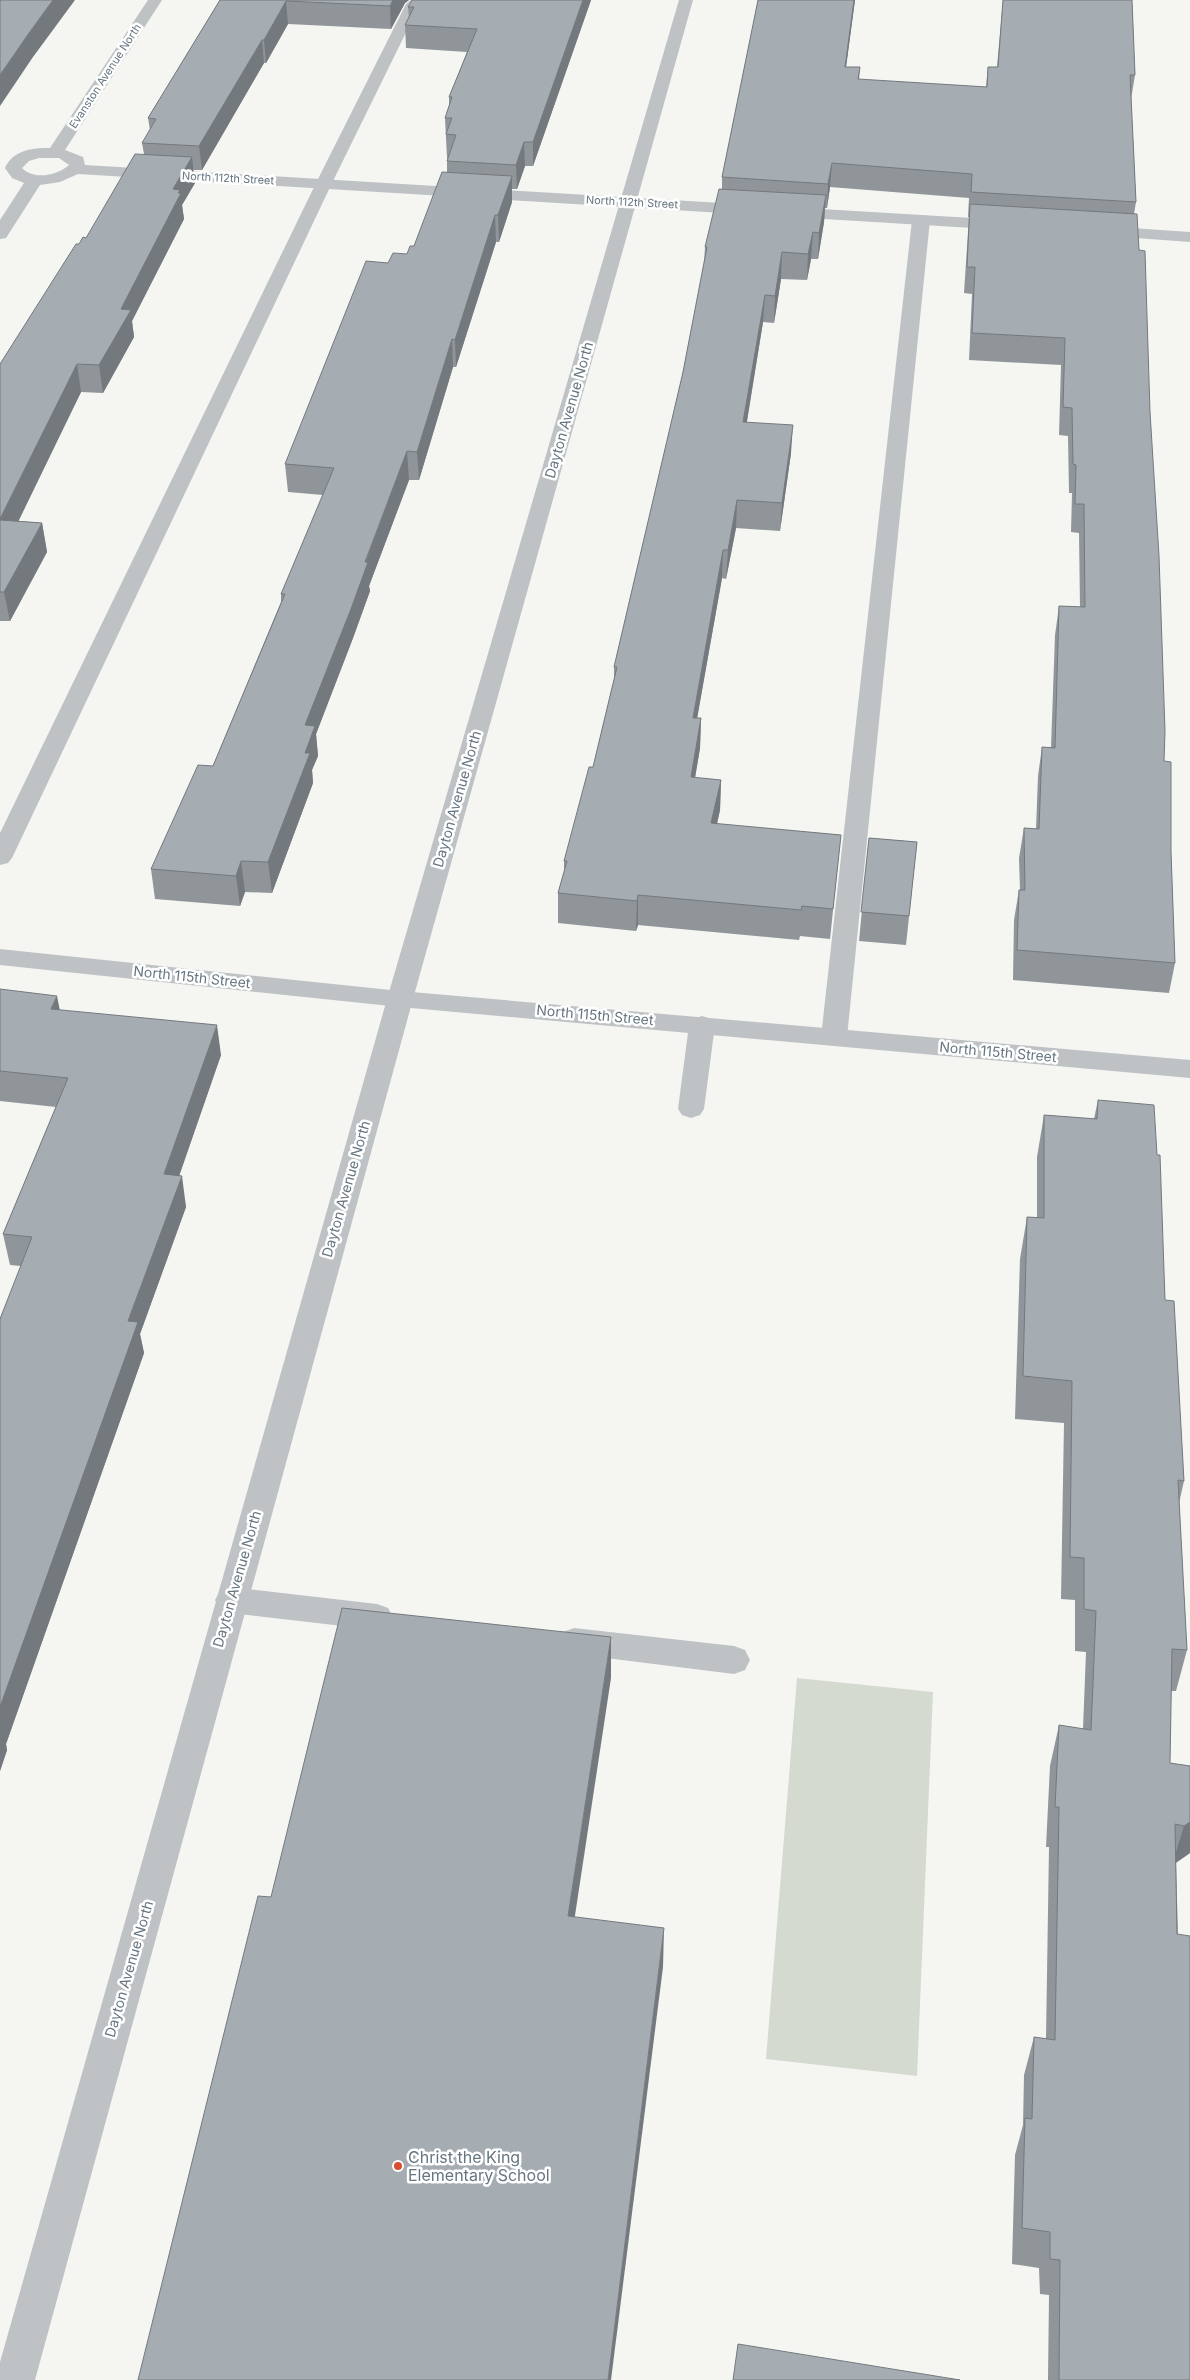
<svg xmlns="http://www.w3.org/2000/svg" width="1190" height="2380" font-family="Inter,sans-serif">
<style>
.green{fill:#d5dad1}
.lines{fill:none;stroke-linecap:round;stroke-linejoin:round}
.service{fill:#bec2c5;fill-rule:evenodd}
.minor{fill:#bec2c5;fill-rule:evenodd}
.tertiary{fill:#bec2c5;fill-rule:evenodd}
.wall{fill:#8f9599}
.shaded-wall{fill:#74797d}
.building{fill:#a6adb2;stroke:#74797d}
.poi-dot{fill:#d84e2f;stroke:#fff;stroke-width:2}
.labels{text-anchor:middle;stroke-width:5;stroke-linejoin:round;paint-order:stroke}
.far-street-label{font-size:11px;fill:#667681;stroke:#fff}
.street-label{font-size:14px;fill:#667681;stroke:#fff}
.near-poi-label{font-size:16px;fill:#667681;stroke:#fff;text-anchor:start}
</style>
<rect width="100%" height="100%" fill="#f5f5f2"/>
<!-- green -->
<path class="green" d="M797,1678L933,1692L917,2076L766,2059Z"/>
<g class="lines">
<!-- service -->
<g class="service">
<path d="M411,0L418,1L420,4L332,183L12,858L8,863L0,865V833L316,183L406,4Z"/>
<path d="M921,215L927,216L930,220L847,1037L843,1043L834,1046L825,1043L821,1037L912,220L915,216Z"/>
<path d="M702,1016L711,1019L715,1025L704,1109L700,1115L691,1118L682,1115L678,1109L689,1025L693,1019Z"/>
<path d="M231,1587L377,1604L388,1608L393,1617L388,1626L377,1630L231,1613L220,1609L215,1600L220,1591Z"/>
<path d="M574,1628L734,1646L745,1650L750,1660L745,1670L734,1674L574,1654L563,1650L558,1641L563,1632Z"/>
</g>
<!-- minor -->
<g class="minor">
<path d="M148,0H162L65,150L83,157L85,165L1006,220L1012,221L1015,225L1012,229L1006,230L78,174L60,182L40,185L6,238L0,239V220L24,183L12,178L5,168C13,150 32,148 50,148ZM39,158H59L69,165C57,176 33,180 22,168L29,161Z"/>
<path d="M1102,226L1190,232V242L1096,235L1093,231L1096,227Z"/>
<path d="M0,949L400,991L1190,1060V1078L400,1007L0,965Z"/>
</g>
<!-- tertiary -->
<path class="tertiary" d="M679,0H693L413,999L35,2380H0V2362L387,999Z"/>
</g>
<!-- wall -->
<g class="wall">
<path d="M220,0H409L405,3L391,29L288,24L266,63H264L202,170H193L195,183L182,205L184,219L132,321L134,337L103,393L81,392L18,521L42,523L47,552L10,621H0V364L79,244L86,238L144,154L142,143L150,130L148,118Z"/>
<path d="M591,0L533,166H525L517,189H512V202L499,242H496L456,367H453L419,480H409L369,586L370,591L353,638L316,734L318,756L312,770L313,783L272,893L245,892L240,906L155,899L151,869L213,766L281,602V594L323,495L288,492L285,464L388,263L407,254L414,246L447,172V161L448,158H447L445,118L449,106V97L467,52L406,48L405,25L409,18L408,7Z"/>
<path d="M758,0H855L846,67H860L859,80L986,87L988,67H997L1003,0H1132L1135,75L1131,99L1136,202L1134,214L1139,250L1150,412L1164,761L1171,852L1175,963L1169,993L1013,980L1014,920L1019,890H1020L1019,858L1024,828L1036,829L1038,776L1042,747H1051L1055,635L1059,606L1080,607L1079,533L1071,532L1072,493H1069L1068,436L1059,435L1061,365L969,360L972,294L964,293L969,217H968L969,198L830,187L827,208H825L824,222L818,259H811L807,280L781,279L774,323L763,322L747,422L791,453L780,531L736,528L726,579L722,578L697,718H701L700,748L695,778L721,780L720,810L717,824L841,835L830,939L800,936L799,940L638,925L636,931L558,923V893L564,872V861L593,767L614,679V667L683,372L704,264L705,247L722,189V177Z"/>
<path d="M869,838L917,842L906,945L859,941Z"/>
<path d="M0,989L60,1010L221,1055L179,1176L186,1207L140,1334L144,1353L6,1744L7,1750L0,1771V1319L21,1266L10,1265L3,1234L56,1107L0,1101Z"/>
<path d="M1098,1100L1157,1155L1165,1300L1184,1481L1179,1503L1187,1650L1176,1691H1171L1170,1763L1190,1766V1853L1176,1863L1190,2380H1048L1049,2295L1040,2294L1039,2268L1012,2264L1015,2155L1023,2125L1024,2075L1034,2037L1046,2039L1049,1847H1046L1050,1766L1059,1725L1083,1729L1086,1652L1075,1651V1600L1061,1599L1064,1423L1015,1419L1020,1259L1027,1217H1037V1157L1044,1115L1094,1119Z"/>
</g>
<!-- shaded-wall -->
<g class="shaded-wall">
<path d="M53,0H75L33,57L0,106V75L29,33Z"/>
<path d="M393,0H409L405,3L391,29L390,6Z"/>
<path d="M583,0H591L533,166V142Z"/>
<path d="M854,0H855L843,90L845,67Z"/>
<path d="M286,1L288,24L266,63L264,40Z"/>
<path d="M262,40L264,63L202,170L199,146Z"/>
<path d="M524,142L525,166L517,189L516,165Z"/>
<path d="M192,157L195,183L182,205L184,219L132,321L134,337L103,393L99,365L121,309L173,189Z"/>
<path d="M832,163L830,187L827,208L828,184Z"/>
<path d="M512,176V202L499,242L498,215Z"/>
<path d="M826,195L824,222L818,259L819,233Z"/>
<path d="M495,215L496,242L456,367L455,340Z"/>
<path d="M813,232L811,259L807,280L808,254Z"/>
<path d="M782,252L781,279L774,323L775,296Z"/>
<path d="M765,295L763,322L742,450L743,422Z"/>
<path d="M452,339L453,367L419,480L417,452Z"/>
<path d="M77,364L81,392L5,549L0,523V519Z"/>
<path d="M793,425L791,453L780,531L782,503Z"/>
<path d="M407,451L409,480L369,586L370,591L353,638L316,734L318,756L312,770L313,783L272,893L268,862L305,725Z"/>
<path d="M737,500L736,528L726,579L728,550Z"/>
<path d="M42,523L47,552L10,621L4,592Z"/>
<path d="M723,550L722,578L692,747L693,718Z"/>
<path d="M701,718L700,748L690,807L691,777Z"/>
<path d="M721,780L720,810L710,853L711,823Z"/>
<path d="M241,861L245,892L240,906L236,876Z"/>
<path d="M638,895V925L636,931L637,901Z"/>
<path d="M57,996L63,1026L51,1009Z"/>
<path d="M217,1025L221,1055L169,1205L164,1174Z"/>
<path d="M182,1176L186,1207L140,1334L144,1353L6,1744L7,1750L0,1771V1707L128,1321Z"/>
<path d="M611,1637V1678L569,1955L568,1916Z"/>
<path d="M1190,1822V1853L1172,1865L1184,1826Z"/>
<path d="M664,1928L663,1967L611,2380H608Z"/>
</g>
<!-- building -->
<g class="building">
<path d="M0,0H53L29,33L0,75Z"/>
<path d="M220,0H393L390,6L286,1L264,40H262L199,146L142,143L156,119L148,118Z"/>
<path d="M412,0H583L533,142H524L516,165L447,161L456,135L446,134L452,118H445L452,97H449L477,29L405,25L414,7H408Z"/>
<path d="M758,0H854L845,67H860L858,79L987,87L988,67H998L1003,0H1132L1135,75H1130L1136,202L971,192L972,174L832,163L828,184L722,177Z"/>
<path d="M135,154L192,157L173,189L180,190L178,193H181L121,309L131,310L99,365L77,364L0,519V364L76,244H79L83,237L86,238Z"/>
<path d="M442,172L512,176L498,215H495L455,340L452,339L417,452L407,451L365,562H368L351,609L305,725L315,726L305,753H310L268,862L241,861L236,876L151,869L198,765L213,766L285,594H281L334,468L285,464L366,261L388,263L393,253L407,254L410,246H414Z"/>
<path d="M719,189L826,195L819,233L813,232L808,254L782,252L775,296L765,295L743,422L793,425L782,503L737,500L728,550H723L693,718H701L691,777L721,780L711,823L841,835L833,909L802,906L801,910L638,895L637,901L558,893L567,861H564L589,767H593L617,667H614L683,372L707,247H705Z"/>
<path d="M970,204L1137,214L1139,250L1145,251L1150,412L1159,556L1165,731L1164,761L1171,762V852L1175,963L1017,950L1019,890H1025L1024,828L1039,829L1042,747L1055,748L1059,606L1085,607L1084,504H1075L1076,465L1073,464L1072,408L1063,407L1065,338L972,333L975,267H967Z"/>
<path d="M0,520L42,523L4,592H0Z"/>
<path d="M869,838L917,842L909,916L861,912Z"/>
<path d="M0,989L57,996L51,1009L217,1025L164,1174L182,1176L128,1321L138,1322L0,1707V1319L32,1237L3,1234L68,1078L0,1071Z"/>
<path d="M1098,1100L1154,1105L1157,1155H1160L1165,1300L1174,1301L1184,1481L1178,1480L1187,1650L1172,1649L1170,1763L1190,1766V1822L1184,1826L1175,1824L1177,1934L1190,1936V2380H1059L1060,2260L1050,2259V2232L1022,2228L1025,2118L1032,2119L1034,2037L1055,2040L1059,1807H1055L1059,1725L1091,1730L1096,1611L1084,1609V1558L1070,1557L1072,1381L1023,1376L1027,1217L1044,1218V1115L1097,1119Z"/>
<path d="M342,1608L611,1637L568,1916L664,1928L608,2380H138L258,1896L271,1897Z"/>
<path d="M738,2344L960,2380H733Z"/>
</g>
<!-- markers -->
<circle class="poi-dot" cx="398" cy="2166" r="5"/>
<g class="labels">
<!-- far-street labels -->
<g class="far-street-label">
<text transform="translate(105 76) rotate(-57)" y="4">Evanston Avenue North</text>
<text transform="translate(228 178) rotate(3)" y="4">North 112th Street</text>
<text transform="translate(632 202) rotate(3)" y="4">North 112th Street</text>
</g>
<!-- street labels -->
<g class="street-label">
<text transform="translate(569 410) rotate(-74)" y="5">Dayton Avenue North</text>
<text transform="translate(457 799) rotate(-74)" y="5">Dayton Avenue North</text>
<text transform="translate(192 977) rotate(6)" y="5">North 115th Street</text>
<text transform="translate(595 1015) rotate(5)" y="5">North 115th Street</text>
<text transform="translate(998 1052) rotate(5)" y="5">North 115th Street</text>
<text transform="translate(346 1189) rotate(-74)" y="5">Dayton Avenue North</text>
<text transform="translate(237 1579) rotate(-74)" y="5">Dayton Avenue North</text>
<text transform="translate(129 1969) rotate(-74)" y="5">Dayton Avenue North</text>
</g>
<!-- near-poi labels -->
<g class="near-poi-label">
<text x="408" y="2163">Christ the King<tspan x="408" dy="18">Elementary School</tspan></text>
</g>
</g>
</svg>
